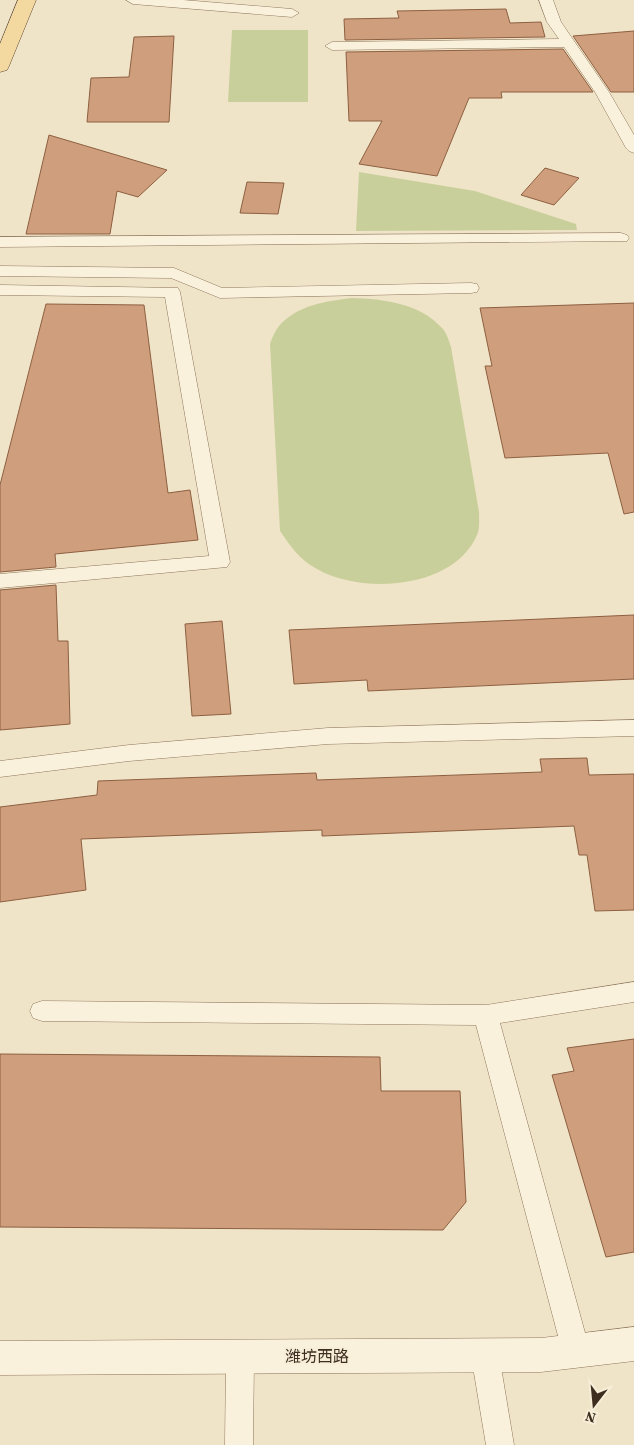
<svg xmlns="http://www.w3.org/2000/svg" width="634" height="1445" font-family="'Source Serif 4','Noto Sans SC',serif">
<style>
.green{fill:#c9cf9b}
.building{fill:#cf9f7d;stroke:#8d5f41}
.lines{fill:none;stroke-linecap:round;stroke-linejoin:round}
.service-casing{stroke:#8d765c;stroke-width:1}
.minor-casing{stroke:#8d765c;stroke-width:1}
.primary-casing{stroke:#5b4430;stroke-width:1}
.service{fill:#faf1dc;fill-rule:evenodd}
.minor{fill:#faf1dc;fill-rule:evenodd}
.primary{fill:#f3d9a0;fill-rule:evenodd}
.labels{text-anchor:middle;stroke-width:4;stroke-linejoin:round;paint-order:stroke}
.near-street-label{font-size:16px;fill:#3d2e20;stroke:#f7eed8}
</style>
<rect width="100%" height="100%" fill="#f0e4c8"/>
<!-- green -->
<g class="green">
<path d="M232,30H308V102H228Z"/>
<path d="M359,172L475,191L576,224L577,230L356,231Z"/>
<path d="M352,298C384,299 420,303 443,329C447,334 449,341 451,347L479,512C479,519 480,529 477,535C454,589 362,595 317,569C300,560 291,547 280,531L270,344C272,338 275,331 279,326C297,305 327,301 352,298Z"/>
</g>
<!-- building -->
<g class="building">
<path d="M506,9L510,23L541,22L545,37L345,40L344,19L399,18L397,11Z"/>
<path d="M634,31V92H611L573,36Z"/>
<path d="M174,36L169,122H87L91,78L129,77L134,37Z"/>
<path d="M563,49L593,92H501L502,98H469L437,176L359,164L382,121H349L346,52Z"/>
<path d="M49,135L167,170L138,197L117,191L110,234H26Z"/>
<path d="M545,168L579,178L554,205L521,195Z"/>
<path d="M247,182L284,183L278,214L240,213Z"/>
<path d="M634,303V512L624,514L608,453L505,458L485,366H492L480,308Z"/>
<path d="M46,304L144,305L168,493L190,490L198,540L55,554L56,567L0,572V485Z"/>
<path d="M56,585L58,641H68L70,724L0,730V590Z"/>
<path d="M634,615V679L368,691L367,680L294,684L289,630Z"/>
<path d="M222,621L231,714L192,716L185,624Z"/>
<path d="M587,758L589,775L634,774V910L595,911L587,855H579L574,826L322,836V830L81,839L86,890L0,902V807L97,795L98,781L316,773L317,780L542,772L540,759Z"/>
<path d="M634,1039V1252L606,1257L552,1075L574,1071L567,1048Z"/>
<path d="M0,1054L380,1057L381,1091H460L466,1202L443,1230L0,1227Z"/>
</g>
<g class="lines">
<defs>
<g id="service">
<path d="M126,0H183L292,9L299,13L292,17L133,4Z"/>
<path d="M539,0H553L561,22L609,92L634,135V153L629,151L626,148L595,92L564,47L332,50L325,46L332,42L559,39L547,22Z"/>
<path d="M621,233L627,235L629,238L627,241L0,247V237Z"/>
<path d="M0,266L174,268L222,288L471,283L477,284L479,288L477,292L471,293L220,298L171,278L0,276Z"/>
<path d="M0,285L178,288L180,292L230,562L227,567L0,588V574L209,556L165,297L0,295Z"/>
<path d="M634,720V736L328,744L129,761L0,777V761L129,745L328,728Z"/>
<path d="M634,982V1002L500,1023L590,1351L586,1361L576,1364L566,1361L562,1351L476,1025L42,1021L33,1018L30,1011L33,1004L42,1001L486,1005Z"/>
<path d="M485,1342L495,1345L499,1355L514,1445H486L471,1355L475,1345Z"/>
<path d="M240,1343L250,1346L254,1356L253,1445H225L226,1356L230,1346Z"/>
</g>
<path id="minor" d="M634,1327V1361L541,1372L0,1375V1341L541,1338Z"/>
<path id="primary" d="M18,0H36L9,66L7,70L0,72V44Z"/>
</defs>
<!-- service casing -->
<use href="#service" class="service-casing"/>
<!-- minor casing -->
<use href="#minor" class="minor-casing"/>
<!-- primary casing -->
<use href="#primary" class="primary-casing"/>
<!-- service -->
<use href="#service" class="service"/>
<!-- minor -->
<use href="#minor" class="minor"/>
<!-- primary -->
<use href="#primary" class="primary"/>
</g>
<g class="labels">
<!-- near-street labels -->
<g class="near-street-label">
<text x="317" y="1362">潍坊西路</text>
</g>
</g>
<!-- north arrow -->
<g transform="translate(594 1405) rotate(196)" stroke="#f7eed8" stroke-width="4" paint-order="stroke">
<path d="M0-4L9 19L0 12L-9 19Z" fill="#3d2e20"/>
<text y="-8" font-size="14" font-weight="bold" text-anchor="middle" fill="#3d2e20">N</text>
</g>
</svg>
